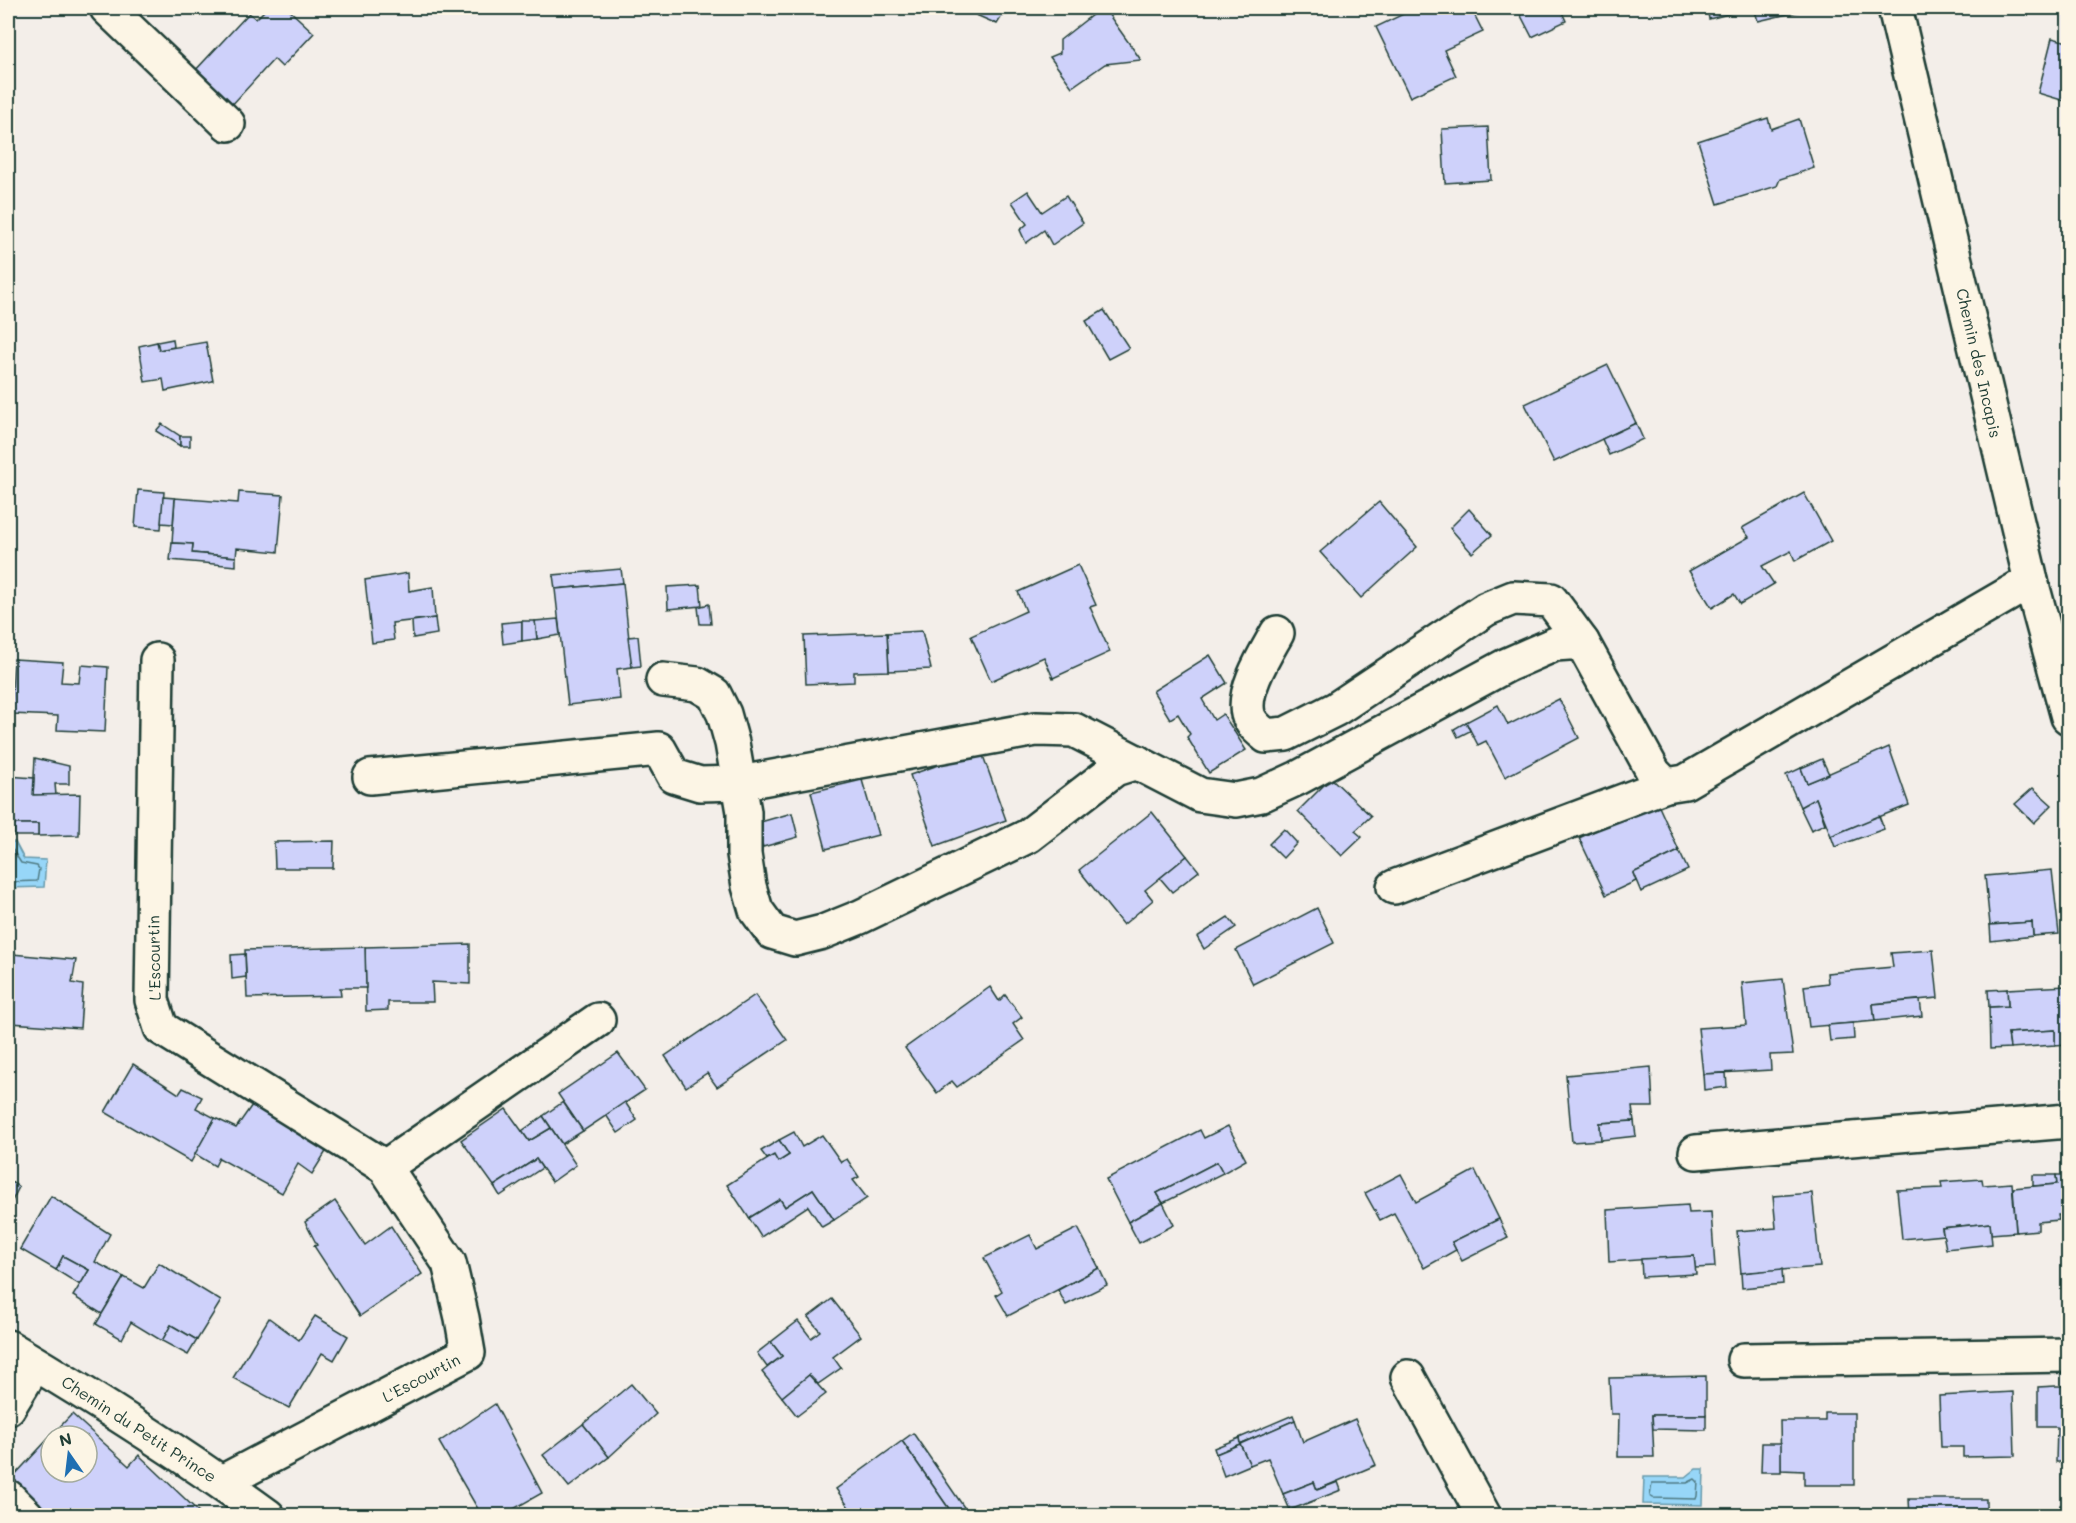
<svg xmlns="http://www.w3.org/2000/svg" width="2076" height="1523" font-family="Mali,sans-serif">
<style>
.water{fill:#97d6f8;stroke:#6799aa;stroke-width:1.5}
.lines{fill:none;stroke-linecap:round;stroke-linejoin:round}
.shore{stroke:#4f7a82;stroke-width:1.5}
.building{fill:#ced1fa;stroke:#1f3d34;stroke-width:1.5}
.minor-casing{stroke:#1f3d34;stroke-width:38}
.minor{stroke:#fcf5e5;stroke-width:33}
.labels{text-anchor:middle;stroke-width:4.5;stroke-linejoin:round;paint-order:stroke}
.street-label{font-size:16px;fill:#1f3d34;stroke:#fcf5e5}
</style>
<rect width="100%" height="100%" fill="#f3eee9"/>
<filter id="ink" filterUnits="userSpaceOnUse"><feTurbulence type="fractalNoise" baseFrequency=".0167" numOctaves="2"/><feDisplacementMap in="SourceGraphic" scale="12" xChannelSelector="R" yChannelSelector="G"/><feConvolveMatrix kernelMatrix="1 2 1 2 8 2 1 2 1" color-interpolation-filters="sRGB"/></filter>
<g filter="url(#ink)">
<!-- water -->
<g class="water">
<path d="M8,842H15L24,859L46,860L44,887L8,888Z"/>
<path d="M1696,1469H1704L1703,1505L1643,1504L1644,1477H1686Z"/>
</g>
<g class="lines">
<!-- shore -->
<g class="shore">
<path d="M8,848L12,849L21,863L37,866L39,869L37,881L8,882"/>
<path d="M1695,1479L1698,1482L1697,1496L1696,1499L1653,1498L1650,1496L1652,1483H1687Z"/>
</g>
</g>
<!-- building -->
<g class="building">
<path d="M267,8H287L314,33L282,67L274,59L230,107L193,73L249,13L256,19Z"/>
<path d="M960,8H1007L997,24Z"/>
<path d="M1101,8H1104L1141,60L1105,64L1072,87L1050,57L1060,53V40Z"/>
<path d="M1411,8H1471L1483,32L1444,50L1456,76L1410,97L1376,27L1412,10Z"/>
<path d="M1517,8H1560L1566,21L1532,37Z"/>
<path d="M1707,8H1751L1709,19Z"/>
<path d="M1754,8H1805V10L1758,21Z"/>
<path d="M2052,38L2068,42V102L2038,93Z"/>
<path d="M1768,118L1771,129L1799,119L1814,168L1780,179L1777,186L1718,204L1698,141Z"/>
<path d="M1488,127L1491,180L1445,183L1442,129Z"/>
<path d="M1028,191L1042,212L1066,196L1083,223L1052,245L1044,230L1026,243L1020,230L1027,224L1012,202Z"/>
<path d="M1104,310L1129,348L1108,359L1086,321Z"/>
<path d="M173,339L174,347L159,350L157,342Z"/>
<path d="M157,342L159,350L206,342L213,381L165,391L163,379L145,382L139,346Z"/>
<path d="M1608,365L1636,423L1554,462L1525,404Z"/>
<path d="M1636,423L1643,439L1609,455L1602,439Z"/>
<path d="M162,424L180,436V446L156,431Z"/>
<rect x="180" y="436" width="10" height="10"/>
<path d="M138,490L164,492L161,529L135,527Z"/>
<path d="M239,492L283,495L278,552L237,548L236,557L192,553L193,544L172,543L175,498L238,503Z"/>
<path d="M1804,493L1831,541L1795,561L1791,551L1762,566L1774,584L1740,604L1734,594L1712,608L1689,571L1749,537L1742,528Z"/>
<path d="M163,497L175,498L173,524L161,523Z"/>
<path d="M1379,502L1417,547L1361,598L1320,552Z"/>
<path d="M1469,509L1492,535L1472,553L1450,528Z"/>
<path d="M172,543L193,544L192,553L236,557V566L170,560Z"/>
<path d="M1078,565L1096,605L1090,607L1110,652L1053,678L1044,657L991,681L971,636L1026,611L1018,592Z"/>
<path d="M621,569L623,583L555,589L553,575Z"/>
<path d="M408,573L409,591L433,587L435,618L392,623L394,640L372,643L365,580Z"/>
<path d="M623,583L632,667L617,669L620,699L568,705L555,589Z"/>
<path d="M700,585L702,606L668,609L667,587Z"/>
<path d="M709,604L711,624H700L698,607Z"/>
<path d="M435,618L437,634L413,638L412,621Z"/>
<path d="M558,619L560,635L537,639L535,621Z"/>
<path d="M522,621V641L503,644L501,623Z"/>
<path d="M522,621H535L537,639L522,641Z"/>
<path d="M922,631L931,669L889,671L887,633Z"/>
<path d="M887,633L889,671L854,672V682L806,684L804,636Z"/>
<path d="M638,636L641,666L632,667L628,637Z"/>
<path d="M1210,655L1227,683L1202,699L1214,720L1223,714L1246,750L1209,773L1187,737L1190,734L1178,714L1170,719L1153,691Z"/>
<path d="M14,659L63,662L61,682L79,683L81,665L108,667L105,732L57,730L58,716L11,714Z"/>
<path d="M1559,699L1579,738L1505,777L1486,741L1478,745L1466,722L1498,705L1508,725Z"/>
<path d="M1466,722L1470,731L1458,737L1454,729Z"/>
<path d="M1889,747L1909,805L1831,836L1816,798L1800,807L1786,775L1801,768L1807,783Z"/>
<path d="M981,750L1006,820L935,846L910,775Z"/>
<path d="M35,758L69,766V784H55L56,795H33Z"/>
<path d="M1822,759L1829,774L1807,783L1801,768Z"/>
<path d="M8,776L34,778L33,795L80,794L79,835L38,836V824H8Z"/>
<path d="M1331,778L1371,816L1355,831L1362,837L1342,856L1298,811Z"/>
<path d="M862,780L878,835L826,849L811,792Z"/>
<path d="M2033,788L2052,805L2034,823L2015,804Z"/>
<path d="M1816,798L1825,824L1811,830L1800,807Z"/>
<path d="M1657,802L1679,851L1633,873L1636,881L1606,895L1579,838Z"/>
<path d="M1152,812L1187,856L1145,890L1153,900L1123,925L1079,870Z"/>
<path d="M792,813L798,837L763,847L757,823Z"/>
<path d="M1879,816L1884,829L1835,847L1831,836Z"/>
<rect x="14" y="824" width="24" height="12"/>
<path d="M1284,829L1297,843L1283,858L1269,844Z"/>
<path d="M334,841L333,868H275L274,842Z"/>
<path d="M1679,851L1688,870L1641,892L1633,873Z"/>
<path d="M1187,856L1199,871L1172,892L1160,878Z"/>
<path d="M2052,870L2059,934L2033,936L2032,922L1990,925L1985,876Z"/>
<path d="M1317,908L1334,943L1253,984L1236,950Z"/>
<path d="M1228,917L1236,927L1204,949L1197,937Z"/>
<path d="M2032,922L2033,936L1991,941L1990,925Z"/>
<path d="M470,944V984L432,982L433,1002H388V1010L366,1011L365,947Z"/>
<path d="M365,947L366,988H340L341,996L247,998L245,950Z"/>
<path d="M1933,950L1938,998L1873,1004L1875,1021L1809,1027L1804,986L1828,983L1827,973L1893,967L1891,953Z"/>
<path d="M12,954L76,960L72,983L83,985L80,1028L11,1023L15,999L8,1000V992Z"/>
<path d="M245,954L246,977L232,979L231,955Z"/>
<path d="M1783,979L1793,1054L1770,1055L1771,1070L1703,1074L1698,1028L1746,1025L1742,983Z"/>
<path d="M2068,986V1044L2055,1045V1030L2008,1033L2010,1048L1990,1049L1989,1007L2008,1006L2007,989Z"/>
<path d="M990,987L999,1001L1005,995L1022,1017L1013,1024L1024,1040L957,1087L952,1081L937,1093L905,1048Z"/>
<path d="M2007,989L2008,1006L1989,1007L1988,990Z"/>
<path d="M755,995L787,1040L717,1087L707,1073L686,1087L665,1056Z"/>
<path d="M1920,1000L1922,1016L1875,1021L1873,1004Z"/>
<path d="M1853,1023L1854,1039L1830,1041L1828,1025Z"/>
<path d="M2055,1030V1045L2010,1048L2008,1033Z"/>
<path d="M618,1053L645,1090L583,1131L558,1094Z"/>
<path d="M133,1064L179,1094L183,1088L202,1097L196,1108L215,1118L191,1162L105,1112Z"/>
<path d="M1651,1067L1653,1107H1632L1634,1121L1600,1123L1601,1140L1572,1142L1566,1075Z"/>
<path d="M1726,1073L1727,1087L1704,1090L1703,1074Z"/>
<path d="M563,1102L583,1131L562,1144L543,1116Z"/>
<path d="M625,1102L637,1120L618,1133L606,1115Z"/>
<path d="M252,1105L327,1150L312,1174L298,1164L282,1193L219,1158L215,1166L195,1154L215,1118L236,1128Z"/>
<path d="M506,1109L529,1141L551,1128L576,1165L552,1182L536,1159L494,1186L461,1140Z"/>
<path d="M543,1116L551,1128L529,1141L522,1131Z"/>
<path d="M1634,1121L1636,1136L1601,1140L1600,1123Z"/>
<path d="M1228,1126L1246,1160L1223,1173L1217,1162L1157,1193L1163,1203L1128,1222L1106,1179L1200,1130L1204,1138Z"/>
<path d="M794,1132L802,1147L822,1135L841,1162L847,1159L859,1177L853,1180L867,1198L834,1220L813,1189L785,1207L780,1199L749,1218L727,1185L774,1155L778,1162L789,1155L779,1140Z"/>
<path d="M779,1140L789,1155L778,1162L774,1155L767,1159L761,1151Z"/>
<path d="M536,1159L542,1168L500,1196L494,1186Z"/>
<path d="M1217,1162L1223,1173L1163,1203L1157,1193Z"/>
<path d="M1475,1170L1499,1219L1452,1242L1456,1250L1424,1268L1394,1213L1380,1220L1365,1193L1401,1174L1416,1202Z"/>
<path d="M2033,1175H2056L2057,1184L2033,1186Z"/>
<path d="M2056,1175H2068V1215H2058L2059,1220L2038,1222V1230L2016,1232L2013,1188L2057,1184Z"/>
<path d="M1982,1179L1983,1185L2012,1183L2016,1232L1991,1234L1990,1223L1942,1228L1943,1235L1902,1239L1897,1190L1942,1188L1941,1182Z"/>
<path d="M8,1180L19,1187L8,1209Z"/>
<path d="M813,1189L834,1220L822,1227L808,1206L761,1237L749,1218L780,1199L785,1207Z"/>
<path d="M1812,1193L1820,1267L1741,1273L1737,1231L1776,1228L1773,1196Z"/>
<path d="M51,1196L110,1234L95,1262L124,1277L102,1314L73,1296L89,1270L63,1256L56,1270L20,1249Z"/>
<path d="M335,1201L365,1245L391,1226L422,1274L360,1316L314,1246L317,1245L305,1222Z"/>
<path d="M1163,1203L1174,1225L1139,1243L1128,1222Z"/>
<path d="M1688,1205L1689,1213L1711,1212L1715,1267L1695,1268L1694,1256L1609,1262L1607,1210Z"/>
<path d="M1499,1219L1508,1238L1462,1261L1452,1242Z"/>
<path d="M1990,1223L1992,1244L1946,1249L1942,1228Z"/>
<path d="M1078,1228L1099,1268L1008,1316L996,1295L1002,1291L984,1258L1030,1235L1037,1249Z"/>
<path d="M63,1256L89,1270L80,1285L56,1270Z"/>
<path d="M1694,1256L1696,1274L1642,1277L1641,1259Z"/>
<path d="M159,1263L221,1301L197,1340L171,1325L162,1341L131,1322L122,1339L96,1324L124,1277L144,1288Z"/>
<path d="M1099,1268L1107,1285L1066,1305L1058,1290Z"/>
<path d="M1782,1269L1783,1284L1742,1288L1741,1273Z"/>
<path d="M832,1299L861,1336L833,1357L841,1368L818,1384L809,1375L782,1397L762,1372L782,1356L771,1342L798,1321L811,1338L820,1331L808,1317Z"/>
<path d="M315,1316L348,1336L334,1360L322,1353L289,1408L233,1378L269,1318L299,1340Z"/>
<path d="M171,1325L197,1340L188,1355L162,1341Z"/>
<path d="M771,1342L782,1356L767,1367L757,1353Z"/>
<path d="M809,1375L826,1394L797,1416L782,1397Z"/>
<path d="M1706,1376V1415H1652L1654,1457H1618L1619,1414H1611L1609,1378Z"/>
<path d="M631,1384L656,1414L609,1457L583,1424Z"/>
<path d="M2056,1386H2068V1462H2056L2057,1427H2038V1387Z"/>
<path d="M2013,1392L2015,1456L1963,1457V1447H1941L1939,1396Z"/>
<path d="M495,1404L542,1493L501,1516H482L439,1442Z"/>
<path d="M1825,1413H1854V1485H1804V1471L1781,1470L1780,1421H1825Z"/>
<path d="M72,1414L129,1466L139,1455L203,1516H50L11,1479L51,1436V1472H87V1436H51Z"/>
<path d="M1293,1415L1295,1420L1240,1444L1239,1438Z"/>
<path d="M1652,1415H1706V1430L1653,1429Z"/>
<path d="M1355,1419L1376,1465L1317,1490L1314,1482L1283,1494L1268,1458L1250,1465L1240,1444L1295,1420L1303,1442Z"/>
<path d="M583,1424L609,1457L569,1487L543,1455Z"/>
<path d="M913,1433L970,1516H954L902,1441Z"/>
<path d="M1239,1438L1240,1444L1216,1454L1214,1448Z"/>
<path d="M902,1441L954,1516H855L836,1489Z"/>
<path d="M1762,1443H1781V1472H1761Z"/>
<path d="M1240,1444L1250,1465L1224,1476L1216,1454Z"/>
<path d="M1314,1482L1317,1490L1338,1482L1341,1490L1290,1510L1283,1494Z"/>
<path d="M1909,1499H1986V1516H1910Z"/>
<rect x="2060" y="1505" width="8" height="11"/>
</g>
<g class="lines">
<defs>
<g id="minor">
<path d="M107,8L228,124"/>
<path d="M1895,8L2031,581L2068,717"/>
<path d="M1277,633C1266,653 1242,690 1248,714C1250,723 1259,730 1266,736L1286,734L1336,709L1486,609L1513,598L1551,600L1582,642"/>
<path d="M157,660L152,1000L161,1028L385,1167L449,1263L462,1318L468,1353L222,1482"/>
<path d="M663,680L697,684L714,694L724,714L732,743L744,812V854L749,886L756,910L772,932L795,939L823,932L860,917L1028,836L1115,769L1137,762"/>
<path d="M370,777L659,749L674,776L700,784L740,783L1036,729L1074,730L1200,795L1236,800L1261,795L1298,778L1507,665L1555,644L1582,642L1654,773L1666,785L1685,782L2031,581"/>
<path d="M1394,887L1666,785"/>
<path d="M1696,1152L2068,1121"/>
<path d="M385,1167L598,1020"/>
<path d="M8,1347C97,1400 184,1455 268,1516"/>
<path d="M1744,1360L2068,1355"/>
<path d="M1408,1377L1484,1516"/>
<path d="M8,1408L35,1364"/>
<path d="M8,1497L27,1516"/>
</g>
</defs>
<!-- minor casing -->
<use href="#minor" class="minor-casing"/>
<!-- minor -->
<use href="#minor" class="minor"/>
</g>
</g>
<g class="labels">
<!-- street labels -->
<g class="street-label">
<text transform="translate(1979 363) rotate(77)" y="6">Chemin des Incapis</text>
<text transform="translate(154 958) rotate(-91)" y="6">L'Escourtin</text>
<text transform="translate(421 1378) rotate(-28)" y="6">L'Escourtin</text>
<text transform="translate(139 1429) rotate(33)" y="6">Chemin du Petit Prince</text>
</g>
</g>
<!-- margin -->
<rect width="2076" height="1523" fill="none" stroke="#fcf5e5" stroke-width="30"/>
<rect x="15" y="15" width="2046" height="1493" fill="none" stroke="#1f3d34" stroke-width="2" filter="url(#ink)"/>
<!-- north arrow -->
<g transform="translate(69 1454) rotate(346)"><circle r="28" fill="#fcf5e5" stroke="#a4ab9e" stroke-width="1.5"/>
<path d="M0-4.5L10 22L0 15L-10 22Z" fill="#1f6fb2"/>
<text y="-9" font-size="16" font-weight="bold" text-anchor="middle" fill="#1f3d34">N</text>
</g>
</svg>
